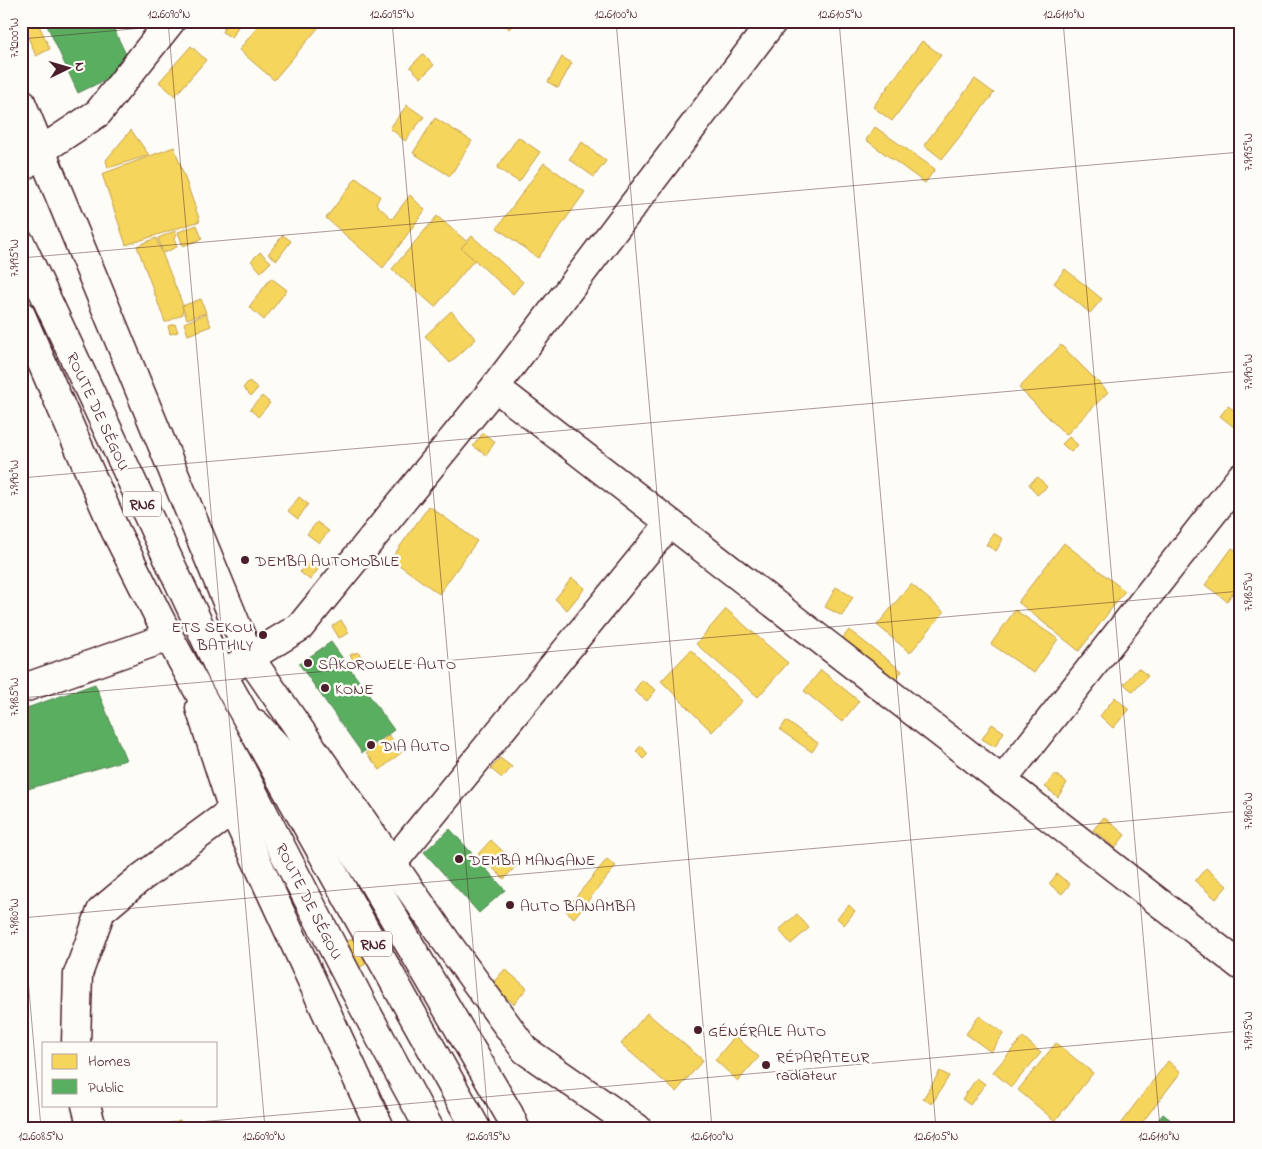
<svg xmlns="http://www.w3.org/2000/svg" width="1262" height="1149" font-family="'Indie Flower',sans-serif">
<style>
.homes{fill:#f6d55c;stroke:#c29e4d}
.public{fill:#5aae61;stroke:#558351}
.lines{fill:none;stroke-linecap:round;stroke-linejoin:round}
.street-casing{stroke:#4a1f2b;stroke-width:31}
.primary-casing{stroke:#4a1f2b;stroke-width:31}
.highway-casing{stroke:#4a1f2b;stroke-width:31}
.street{stroke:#fdfcf7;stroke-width:28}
.primary{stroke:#fdfcf7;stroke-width:28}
.highway{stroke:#fdfcf7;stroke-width:28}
.ticks{fill:none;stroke:#4a1f2b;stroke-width:1;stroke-opacity:0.45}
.poi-dot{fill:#4a1f2b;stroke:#fdfcf7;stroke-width:2}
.labels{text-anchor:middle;stroke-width:5;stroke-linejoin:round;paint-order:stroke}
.shield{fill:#fdfcf7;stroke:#806168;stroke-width:1}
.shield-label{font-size:15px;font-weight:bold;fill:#4a1f2b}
.street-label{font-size:16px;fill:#4a1f2b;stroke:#fdfcf7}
.poi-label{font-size:16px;fill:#4a1f2b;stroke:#fdfcf7;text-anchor:start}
.neatline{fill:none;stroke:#4a1f2b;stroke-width:2}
.ticks-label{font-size:12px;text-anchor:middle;fill:#4a1f2b}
</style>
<rect width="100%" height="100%" fill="#fdfcf7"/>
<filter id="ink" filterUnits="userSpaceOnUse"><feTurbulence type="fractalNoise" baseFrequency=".02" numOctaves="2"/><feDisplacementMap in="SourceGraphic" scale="10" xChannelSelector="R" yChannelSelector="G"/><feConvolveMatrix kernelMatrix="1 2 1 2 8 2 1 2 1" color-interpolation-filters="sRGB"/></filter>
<g filter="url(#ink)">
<!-- homes -->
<g class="homes">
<path d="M21,21H37L50,49L36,56Z"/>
<path d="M228,21H241L232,38L222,32Z"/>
<path d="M262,21H324L274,80L239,50Z"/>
<path d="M503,21H517L509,29Z"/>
<path d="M922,41L941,55L892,121L873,107Z"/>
<path d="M191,46L206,60L175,96L159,82Z"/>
<path d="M423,54L434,65L421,78L410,67Z"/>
<path d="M562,57L572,63L558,88L548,82Z"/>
<path d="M975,79L994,93L942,159L924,145Z"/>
<path d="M407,105L424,117L405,141L390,128Z"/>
<path d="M435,118L472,141L450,176L413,153Z"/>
<path d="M875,127L935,169L925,183L866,140Z"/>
<path d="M131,130L149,155L108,168L106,160Z"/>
<path d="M518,137L540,152L519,182L497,168Z"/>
<path d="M582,142L606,161L594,177L569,159Z"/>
<path d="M174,147L200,221L126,245L102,174Z"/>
<path d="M544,163L585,192L538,258L497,228Z"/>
<path d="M356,178L380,196L376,204L392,219L410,195L425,210L383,268L326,218Z"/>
<path d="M437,216L480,253L435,307L392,269Z"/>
<path d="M197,225L202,239L183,246L178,232Z"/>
<path d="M175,231L177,235L174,237L177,247L163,253L158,238Z"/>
<path d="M283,235L291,241L277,260L268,254Z"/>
<path d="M472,236L523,282L513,294L461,248Z"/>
<path d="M156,238L182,303L183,314L167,322H165L137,246Z"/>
<path d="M260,252L271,262L261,272L251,261Z"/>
<path d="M1065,269L1102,299L1090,313L1054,283Z"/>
<path d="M271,278L287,290L264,320L249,307Z"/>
<path d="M201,299L206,313L187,319L182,306Z"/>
<path d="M451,311L476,339L450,363L425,336Z"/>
<path d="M206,314L211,326L188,335L184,323Z"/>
<path d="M175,324L178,332L170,334L168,326Z"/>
<path d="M1061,345L1108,392L1066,435L1019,388Z"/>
<path d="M249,381L258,388L251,396L243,388Z"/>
<path d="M262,396L270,403L258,417L250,409Z"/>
<path d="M1228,406L1241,415L1240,432L1220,416Z"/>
<path d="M483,433L495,442L486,455L473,446Z"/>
<path d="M1069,437L1078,445L1071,452L1062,444Z"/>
<path d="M1038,477L1047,487L1037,495L1029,484Z"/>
<path d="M299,497L308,504L298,519L288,511Z"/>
<path d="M429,506L477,541L439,594L391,559Z"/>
<path d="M317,522L329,531L319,543L307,534Z"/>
<path d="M993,533L1003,539L996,551L986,545Z"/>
<path d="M1064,543L1125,591L1079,651L1018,602Z"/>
<path d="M1232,548L1241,554V581L1227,601L1205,585Z"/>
<path d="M309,560L319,568L310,580L300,572Z"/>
<path d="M572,578L585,588L567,610L555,599Z"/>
<path d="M911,584L944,612L910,653L877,625Z"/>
<path d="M836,587L853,597L842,616L825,607Z"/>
<path d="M726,609L788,663L758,697L696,644Z"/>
<path d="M1015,610L1058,639L1034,673L991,644Z"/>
<path d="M341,620L349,633L339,638L332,626Z"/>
<path d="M849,630L902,671L894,682L841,640Z"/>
<path d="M691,650L742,701L712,732L661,681Z"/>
<path d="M358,652L362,658L354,663L350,655Z"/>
<path d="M1138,668L1148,676L1133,692L1124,684Z"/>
<path d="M821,670L859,701L842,722L804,691Z"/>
<path d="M642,680L656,690L647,701L634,691Z"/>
<path d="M1115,697L1129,710L1113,728L1100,716Z"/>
<path d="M786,721L818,743L812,752L780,730Z"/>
<path d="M992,724L1004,732L995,747L982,739Z"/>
<path d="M389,735L402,752L380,770L366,753Z"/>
<path d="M641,746L648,754L643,759L636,751Z"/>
<path d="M500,758L512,767L502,778L491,769Z"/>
<path d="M1055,774L1067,783L1058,797L1045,787Z"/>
<path d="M1104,817L1125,835L1115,848L1093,830Z"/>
<path d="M491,840L517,865L504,879L478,854Z"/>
<path d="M607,859L616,866L574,918L565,910Z"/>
<path d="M1206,868L1227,886L1216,899L1195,881Z"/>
<path d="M1057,874L1070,884L1062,894L1049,884Z"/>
<path d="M849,905L855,911L844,925L837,918Z"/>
<path d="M797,914L809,928L791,944L779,930Z"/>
<path d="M366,931L380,956L357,969L343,944Z"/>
<path d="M505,969L527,988L514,1004L491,985Z"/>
<path d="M647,1013L703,1060L676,1092L621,1044Z"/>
<path d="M979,1016L1004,1033L991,1052L966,1034Z"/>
<path d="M735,1036L759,1057L738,1081L715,1060Z"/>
<path d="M1023,1037L1041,1053L1011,1087L993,1072Z"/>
<path d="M1056,1043L1093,1073L1055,1121L1018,1090Z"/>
<path d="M1168,1061L1181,1072L1138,1128H1117Z"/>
<path d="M940,1071L949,1076L932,1104L923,1099Z"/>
<path d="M977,1078L985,1084L970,1105L962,1099Z"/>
<path d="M180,1120L183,1128H156Z"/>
</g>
<!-- public -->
<g class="public">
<path d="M45,21H110L132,67L78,93Z"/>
<path d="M331,642L394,730L362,753L299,664Z"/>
<path d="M95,684L126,760L21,791V710Z"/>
<path d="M450,829L505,890L479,913L424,852Z"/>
<path d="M1163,1114L1181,1128H1152Z"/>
</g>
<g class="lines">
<defs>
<g id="street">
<path d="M21,102L250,658L448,944L525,1050L637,1128"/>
<path d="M21,168L42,150L98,113L171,21"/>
<path d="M495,387L1241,966"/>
<path d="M234,667L300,627L495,387L773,21"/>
<path d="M21,689L169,637"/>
<path d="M1002,781L1241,477"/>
<path d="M382,876L670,523"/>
<path d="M76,1043L78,974L101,911L138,880L233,810"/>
<path d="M86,1105L92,1128"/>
</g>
<g id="primary">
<path d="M200,708L233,810L380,1128"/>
<path d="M256,724L304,776L374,884L509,1114L515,1128"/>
</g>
<g id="highway">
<path d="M21,244L222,674L476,1128"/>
<path d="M21,315L115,530L169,637L242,771L362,1004L429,1128"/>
</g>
</defs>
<!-- street casing -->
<use href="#street" class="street-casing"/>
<!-- primary casing -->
<use href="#primary" class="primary-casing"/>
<!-- highway casing -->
<use href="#highway" class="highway-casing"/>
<!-- street -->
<use href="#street" class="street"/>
<!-- primary -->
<use href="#primary" class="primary"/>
<!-- highway -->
<use href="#highway" class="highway"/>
</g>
</g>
<!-- ticks -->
<path class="ticks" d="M168,21L265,1128M392,21L489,1128M616,21L712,1128M839,21L936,1128M1063,21L1160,1128M21,39L221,21M21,258L1241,152M21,478L1241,371M21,698L1241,591M21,898L41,1128M21,918L1241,811M130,1128L1241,1031"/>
<!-- markers -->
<g class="poi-dot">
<circle cx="245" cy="560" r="5"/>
<circle cx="263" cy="635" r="5"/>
<circle cx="308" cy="663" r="5"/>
<circle cx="325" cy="688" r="5"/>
<circle cx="371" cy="745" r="5"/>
<circle cx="459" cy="859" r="5"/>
<circle cx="510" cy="905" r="5"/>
<circle cx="698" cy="1030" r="5"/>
<circle cx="766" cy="1065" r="5"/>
</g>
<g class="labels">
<!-- shield labels -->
<g class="shield">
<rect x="123" y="491.5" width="38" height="25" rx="4"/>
<rect x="354" y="931.5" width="38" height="25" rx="4"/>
</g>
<g class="shield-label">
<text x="142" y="509">RN6</text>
<text x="373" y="949">RN6</text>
</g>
<!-- street labels -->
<g class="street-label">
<text transform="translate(99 411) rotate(65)" y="6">ROUTE DE SÉGOU</text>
<text transform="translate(310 901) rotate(63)" y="6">ROUTE DE SÉGOU</text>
</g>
<!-- poi labels -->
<g class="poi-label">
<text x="255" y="566">DEMBA AUTOMOBILE</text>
<text x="253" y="632" text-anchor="end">ETS SEKOU<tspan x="253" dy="18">BATHILY</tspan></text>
<text x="318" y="669">SAKOROWELE AUTO</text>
<text x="335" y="694">KONE</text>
<text x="381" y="751">DIA AUTO</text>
<text x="469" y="865">DEMBA MANGANE</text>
<text x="520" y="911">AUTO BANAMBA</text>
<text x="708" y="1036">GÉNÉRALE AUTO</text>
<text x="776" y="1062">RÉPARATEUR<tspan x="776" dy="18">radiateur</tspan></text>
</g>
</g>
<!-- margin -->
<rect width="1262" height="1149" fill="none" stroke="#fdfcf7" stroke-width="55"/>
<!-- legend -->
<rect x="42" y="1042" width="175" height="65" fill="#fdfcf7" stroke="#b5a4a5"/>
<rect x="52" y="1054" width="25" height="15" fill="#f6d55c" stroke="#b5a4a5"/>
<text x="88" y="1066" font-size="15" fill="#4a1f2b">Homes</text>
<rect x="52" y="1079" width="25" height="15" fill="#5aae61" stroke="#b5a4a5"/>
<text x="88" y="1092" font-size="15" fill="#4a1f2b">Public</text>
<!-- north arrow -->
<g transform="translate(68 68) rotate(85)" stroke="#fdfcf7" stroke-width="4" paint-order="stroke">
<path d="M0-4L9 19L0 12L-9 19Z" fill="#4a1f2b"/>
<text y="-8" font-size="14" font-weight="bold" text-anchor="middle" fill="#4a1f2b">N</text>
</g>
<rect x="28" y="28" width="1206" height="1094" class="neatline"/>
<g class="ticks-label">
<text x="169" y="18">12.6090°N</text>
<text x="392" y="18">12.6095°N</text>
<text x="616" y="18">12.6100°N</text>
<text x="840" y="18">12.6105°N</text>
<text x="1064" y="18">12.6110°N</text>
<text transform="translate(14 38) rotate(-90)" y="4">7.9200°W</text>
<text transform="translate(1248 152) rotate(-90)" y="4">7.9195°W</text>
<text transform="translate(14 258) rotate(-90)" y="4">7.9195°W</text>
<text transform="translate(1248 372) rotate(-90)" y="4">7.9190°W</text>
<text transform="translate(14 478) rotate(-90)" y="4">7.9190°W</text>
<text transform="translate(1248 592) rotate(-90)" y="4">7.9185°W</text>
<text transform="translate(14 697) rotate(-90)" y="4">7.9185°W</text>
<text transform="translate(1248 811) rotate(-90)" y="4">7.9180°W</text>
<text transform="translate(14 917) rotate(-90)" y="4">7.9180°W</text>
<text transform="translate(1248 1031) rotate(-90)" y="4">7.9175°W</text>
<text x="41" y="1140">12.6085°N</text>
<text x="264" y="1140">12.6090°N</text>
<text x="488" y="1140">12.6095°N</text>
<text x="712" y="1140">12.6100°N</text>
<text x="936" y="1140">12.6105°N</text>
<text x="1159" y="1140">12.6110°N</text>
</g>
</svg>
